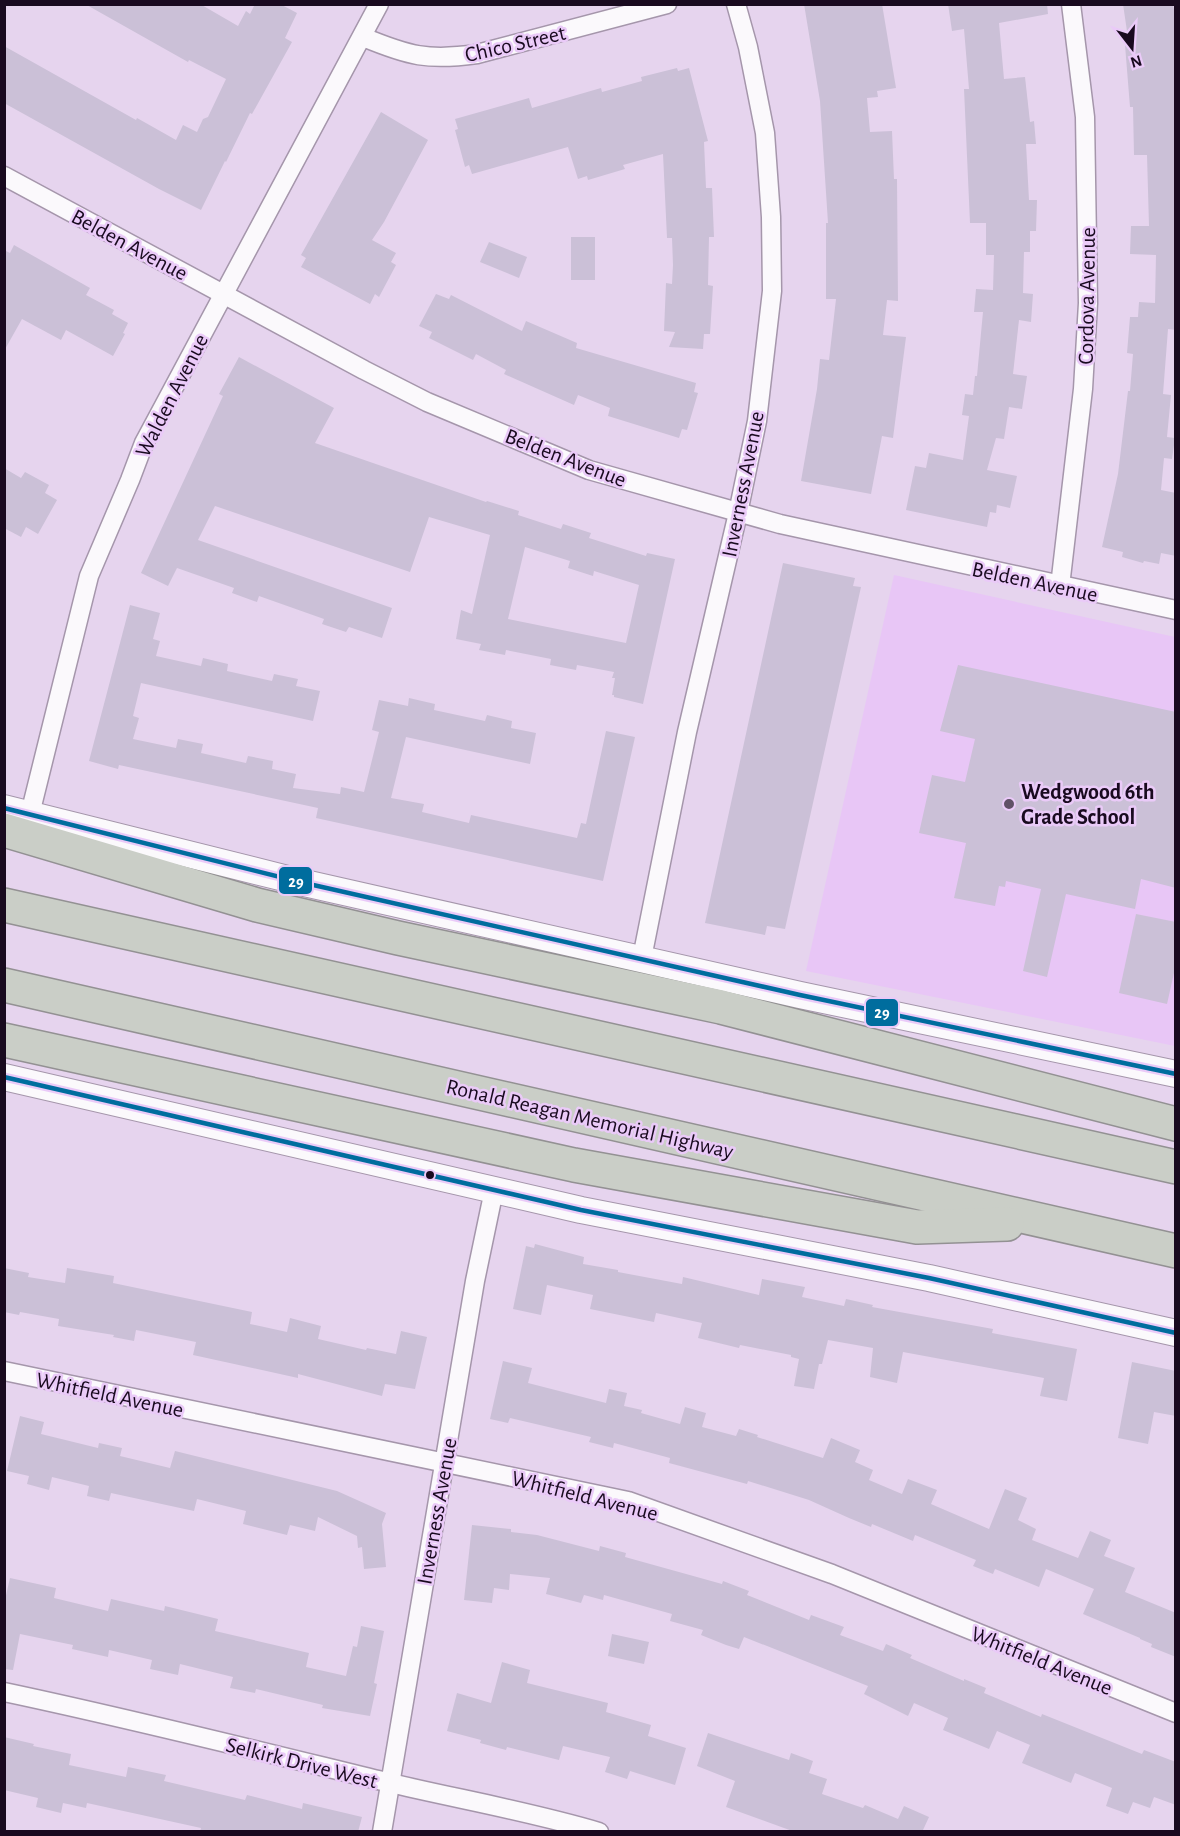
<svg xmlns="http://www.w3.org/2000/svg" width="1180" height="1836" font-family="'Alegreya Sans',sans-serif">
<style>
.built{fill:#e8c6f6}
.building{fill:#cbc0d7;fill-rule:evenodd}
.lines{fill:none;stroke-linecap:round;stroke-linejoin:round}
.minor-casing{stroke:#a596ab;stroke-width:21}
.secondary-casing{stroke:#a596ab;stroke-width:28}
.motorway-casing{stroke:#939193;stroke-width:36}
.minor{stroke:#fbf9fc;stroke-width:18}
.secondary{stroke:#fbf9fc;stroke-width:26}
.motorway{stroke:#cacec7;stroke-width:33}
.bus-1-casing{stroke:#eacaf8;stroke-width:9}
.bus-1{stroke:#006d9e;stroke-width:4.5}
.poi-dot{fill:#615167;stroke:#eacaf8;stroke-width:2}
.bus-dot{fill:#190a1f;stroke:#eacaf8;stroke-width:2}
.labels{text-anchor:middle;stroke-width:5;stroke-linejoin:round;paint-order:stroke}
.street-label{font-size:22px;fill:#190a1f;stroke:#eacaf8}
.poi-label{font-size:22px;font-weight:bold;fill:#190a1f;stroke:#eacaf8;text-anchor:start}
.line-badge{stroke:#eacaf8;stroke-width:2}
.badge-label{font-size:16px;text-anchor:middle;font-weight:bold;fill:#fff}
</style>
<rect width="100%" height="100%" fill="#e6d4ee"/>
<!-- built -->
<path class="built" d="M894,575L1175,637V1046L806,971Z"/>
<!-- building -->
<g class="building">
<path d="M85,4H200L238,26L246,11L250,14L255,4H280L297,13L285,38L292,42L252,114L250,113L226,162L225,161L201,210L159,189L4,103V46L136,120L137,118L176,140L183,125L197,132L203,119L208,117L226,79L189,60L188,62Z"/>
<path d="M804,4H882L896,88L877,91L878,97L867,98L870,132L892,131L894,179H897L898,301L887,300L883,335L906,337L893,438L882,436L871,494L801,481L817,389L820,359L829,360L836,299H826V223H828L820,101Z"/>
<path d="M948,4H1047L1048,14L999,23L1004,79L1025,77L1030,122L1034,121L1036,144H1026L1029,200H1037L1036,231H1030V252H1024L1023,293L1033,294L1031,322L1019,320L1013,374L1027,376L1022,409L1009,407L1004,439L996,438L987,470L1017,476L1010,508L997,505L996,513L990,512L987,527L906,510L915,466L926,468L929,453L963,460L969,416L962,415L965,394L973,395L975,376H977L983,312H974L976,289L993,290L994,255H986V223H970L964,89H969L964,29L952,31Z"/>
<path d="M1123,4H1173L1176,21V330L1168,329L1163,394L1171,395L1167,437L1175,438L1172,459L1164,458L1161,490L1176,493V556L1161,553L1159,564L1144,561L1143,563L1122,557L1123,552L1102,547L1118,474L1128,391H1130L1133,354L1127,353L1130,317H1138L1139,302L1155,303L1156,255L1130,254L1131,226H1149L1147,155H1134L1133,107H1130L1125,45H1129Z"/>
<path d="M677,68L678,71L689,68L708,141L704,142L706,188H712L714,237H709L708,285L713,286L710,334H704L703,349L669,347L675,332L664,331L666,283L672,284L673,265L672,238H667L663,154L623,165L625,169L588,180L587,176L578,179L568,147L472,174L469,165L465,167L455,130L458,129L455,119L501,106L529,98L532,108L601,88L602,92L642,81L641,77Z"/>
<path d="M381,112L428,140L384,222L372,240L396,253L391,262L396,265L379,297L375,294L370,304L301,267L306,258L301,255Z"/>
<rect x="571" y="237" width="24" height="43"/>
<path d="M489,242L527,257L519,278L480,262Z"/>
<path d="M14,245L90,288L86,295L114,310L112,314L128,323L123,333L125,334L113,356L66,330L61,340L22,319L4,351V250L10,253Z"/>
<path d="M436,294L449,299L451,295L522,331L526,321L577,343L576,348L696,383L694,392L698,393L687,430L682,429L679,438L608,416L610,408L578,395L574,405L504,374L506,370L476,354L473,360L429,338L432,332L419,326Z"/>
<path d="M239,357L334,408L315,443L486,502L487,501L519,511L518,515L561,529L563,524L591,533L589,538L646,556L647,553L675,559L643,704L614,697V695H612L615,678H612L614,672L577,665L576,670L550,665L551,659L506,650L505,655L479,650L481,644L456,639L461,610L472,614L490,535L429,517L410,572L215,506L198,540L392,608L382,638L349,627L346,632L322,624L324,619L259,596L257,602L232,593L234,588L177,568L168,586L141,573L223,396L219,394ZM525,547L570,561L568,568L593,576L594,571L639,585L626,643L508,619Z"/>
<path d="M4,468L21,478L25,472L49,485L45,493L57,500L38,534L26,527L21,537L4,528Z"/>
<path d="M783,563L855,578L853,586L861,587L785,929L767,926L765,935L705,923Z"/>
<path d="M130,605L160,613L153,639L160,641L156,656L201,666L203,658L228,664L227,671L272,681L274,674L298,679L296,686L320,691L313,721L141,683L133,716L139,718L133,739L176,748L178,739L203,744L201,753L246,763L248,756L273,761L272,769L296,774L293,788L340,794L341,787L364,792L379,732L372,730L379,700L408,706L409,698L435,704L434,710L485,721L487,715L512,721L511,728L536,733L530,764L406,737L391,798L424,804L422,812L469,823L471,815L577,838L581,823L586,824L606,731L635,737L603,881L316,818L318,808L119,765L118,769L89,761Z"/>
<path d="M958,665L1176,712V888L1141,879L1135,909L1066,894L1047,977L1023,971L1041,889L1006,881L1005,887L999,886L995,906L954,898L966,843L919,833L932,775L965,782L975,739L940,731Z"/>
<path d="M1136,914L1176,922V964L1167,1004L1119,993Z"/>
<path d="M535,1244L584,1257L583,1264L618,1270V1272L682,1284L683,1277L759,1295L762,1279L805,1287L802,1297L844,1306L846,1299L873,1305L872,1307L993,1329L992,1333L1077,1349L1067,1401L1040,1396L1044,1378L903,1352L897,1383L870,1377L873,1348L828,1340L822,1364H819L814,1389L794,1386L799,1359L791,1357V1355L740,1345L739,1348L698,1338L702,1323L656,1313L654,1322L590,1309L593,1295L547,1285L541,1315L513,1309L526,1246L534,1248Z"/>
<path d="M4,1268L29,1273L28,1277L65,1283L67,1268L114,1276L113,1283L252,1312L250,1324L287,1332L290,1318L321,1326L318,1339L366,1350L367,1348L396,1354L401,1331L427,1337L415,1389L385,1384L382,1396L298,1374V1378L193,1355L196,1342L136,1330L134,1341L113,1337L114,1335L58,1326L59,1319L20,1312L19,1315L4,1312Z"/>
<path d="M503,1361L532,1368L528,1383L606,1403L609,1389L627,1393L624,1406L642,1410L641,1413L680,1424L685,1407L706,1413L702,1427L736,1436L739,1429L758,1435L757,1437L823,1458L831,1438L860,1450L855,1462L873,1470L869,1480L902,1494L908,1479L937,1490L931,1504L989,1529L1005,1489L1027,1498L1018,1520L1036,1529L1032,1540L1078,1558L1090,1531L1111,1540L1104,1556L1135,1568L1125,1592L1176,1613V1657L1151,1647L1152,1644L1140,1639V1638L1083,1614L1094,1589L1046,1569L1039,1587L995,1569L993,1574L973,1566L976,1560L915,1535L913,1541L872,1524L871,1527L849,1518L809,1500L748,1481L747,1484L669,1463L670,1458L614,1443L613,1448L589,1442L591,1437L510,1418L508,1423L490,1419Z"/>
<path d="M1132,1362L1176,1371V1416L1154,1412L1148,1444L1118,1438Z"/>
<path d="M20,1416L44,1422L41,1434L98,1448L99,1443L122,1448L120,1456L170,1468L175,1451L337,1491L386,1513L382,1524L386,1567L364,1569L362,1547L358,1548L357,1536L318,1517L315,1531L290,1525L287,1535L243,1524L246,1511L197,1499L194,1511L111,1493L109,1501L87,1496L89,1486L52,1477L49,1490L27,1484L29,1476L7,1471Z"/>
<path d="M472,1525L511,1529V1532L537,1535L599,1551L600,1546L626,1553L625,1557L722,1584L723,1581L749,1591L747,1595L809,1620L811,1615L844,1627L840,1635L883,1651L886,1644L912,1655L910,1658L964,1681V1679L986,1688L984,1693L1041,1717L1042,1714L1142,1754L1144,1750L1176,1762V1805L1154,1797L1150,1808L1133,1802L1128,1814L1106,1806L1112,1788L1075,1773L1071,1783L1022,1763L1030,1745L997,1731L989,1749L943,1730L948,1718L914,1703L908,1716L864,1694L868,1686L744,1637L739,1649L726,1645L701,1635L703,1630L670,1621L672,1614L604,1595L603,1600L584,1595L581,1603L546,1594L550,1578L510,1574L509,1590L494,1588L492,1603L464,1600Z"/>
<path d="M10,1578L56,1588L54,1598L108,1611L111,1599L164,1611L165,1606L218,1619L215,1631L309,1653L306,1667L346,1676L353,1646L357,1647L361,1626L384,1631L374,1683L377,1684L370,1716L322,1708L323,1705L256,1689L255,1693L230,1688L233,1677L180,1664L178,1675L150,1669L152,1660L109,1650L108,1657L72,1649L73,1645L20,1634L13,1670L4,1669V1604Z"/>
<path d="M612,1634L649,1642L644,1664L608,1656Z"/>
<path d="M502,1662L530,1670L527,1683L608,1703L606,1712L651,1725L648,1736L686,1748L675,1785L630,1771L627,1779L605,1772L610,1757L563,1746L559,1760L507,1747L506,1750L480,1743L481,1740L447,1731L457,1693L491,1703Z"/>
<path d="M708,1733L789,1760L791,1753L813,1761L809,1773L827,1779L822,1794L863,1808L865,1805L898,1819L904,1806L929,1817L923,1830L926,1832H795L726,1807L735,1781L697,1766Z"/>
<path d="M4,1737L34,1744L33,1746L71,1754L69,1765L126,1777L128,1767L166,1775L164,1781L245,1800L247,1795L302,1809L303,1803L362,1817L358,1832H200L201,1828L87,1803L86,1808L63,1803L61,1813L36,1807L38,1798L4,1790Z"/>
</g>
<g class="lines">
<defs>
<g id="minor">
<path d="M363,37C409,56 428,61 477,54L667,4"/>
<path d="M4,176L364,370L427,402L589,470L780,524L1176,610"/>
<path d="M1060,586L1083,389L1088,303L1085,117L1071,4"/>
<path d="M30,814L89,576L130,480L144,443L379,4"/>
<path d="M642,958L687,732L738,513L757,421L772,291L771,217L765,133L748,47L736,4"/>
<path d="M4,1371L628,1501L832,1574L1176,1713"/>
<path d="M4,1692C132,1719 259,1751 386,1782C457,1799 529,1811 599,1832"/>
<path d="M382,1832L475,1281L494,1190"/>
</g>
<g id="secondary">
<path d="M4,808L300,882L800,995L1176,1074"/>
<path d="M4,1077L581,1210L929,1278L1176,1333"/>
</g>
<g id="motorway">
<path d="M4,830L257,905L398,938L721,1007L1176,1124"/>
<path d="M4,905L1176,1167"/>
<path d="M4,985L1176,1251"/>
<path d="M4,1040L574,1165L917,1227L1007,1224"/>
</g>
</defs>
<!-- minor casing -->
<use href="#minor" class="minor-casing"/>
<!-- secondary casing -->
<use href="#secondary" class="secondary-casing"/>
<!-- motorway casing -->
<use href="#motorway" class="motorway-casing"/>
<!-- minor -->
<use href="#minor" class="minor"/>
<!-- secondary -->
<use href="#secondary" class="secondary"/>
<!-- motorway -->
<use href="#motorway" class="motorway"/>
<defs>
<g id="bus-1">
<path d="M4,808L300,882L800,995L1176,1074"/>
<path d="M4,1077L581,1210L929,1278L1176,1333"/>
</g>
</defs>
<!-- bus-1 casing -->
<use href="#bus-1" class="bus-1-casing"/>
<!-- bus-1 -->
<use href="#bus-1" class="bus-1"/>
</g>
<!-- markers -->
<circle class="poi-dot" cx="1009" cy="804" r="6"/>
<circle class="bus-dot" cx="430" cy="1175" r="5"/>
<g class="labels">
<!-- street labels -->
<g class="street-label">
<text transform="translate(515 43) rotate(-13)" y="8">Chico Street</text>
<text transform="translate(130 244) rotate(28)" y="8">Belden Avenue</text>
<text transform="translate(1086 296) rotate(-89)" y="8">Cordova Avenue</text>
<text transform="translate(171 395) rotate(-63)" y="8">Walden Avenue</text>
<text transform="translate(566 457) rotate(21)" y="8">Belden Avenue</text>
<text transform="translate(742 484) rotate(-79)" y="8">Inverness Avenue</text>
<text transform="translate(1035 581) rotate(12)" y="8">Belden Avenue</text>
<text transform="translate(590 1118) rotate(13)" y="8">Ronald Reagan Memorial Highway</text>
<text transform="translate(110 1394) rotate(12)" y="8">Whitfield Avenue</text>
<text transform="translate(585 1495) rotate(14)" y="8">Whitfield Avenue</text>
<text transform="translate(436 1511) rotate(-80)" y="8">Inverness Avenue</text>
<text transform="translate(1042 1660) rotate(22)" y="8">Whitfield Avenue</text>
<text transform="translate(302 1762) rotate(14)" y="8">Selkirk Drive West</text>
</g>
<!-- poi labels -->
<g class="poi-label">
<text x="1021" y="799">Wedgwood 6th<tspan x="1021" dy="25">Grade School</tspan></text>
</g>
</g>
<g class="line-badge">
<rect x="278" y="866" width="35" height="29" rx="6" fill="#006d9e"/>
<rect x="865" y="998" width="34" height="29" rx="6" fill="#006d9e"/>
</g>
<g class="badge-label">
<text x="296" y="887">29</text>
<text x="882" y="1018">29</text>
</g>
<!-- border -->
<rect width="1180" height="1836" fill="none" stroke="#190a1f" stroke-width="12"/>
<!-- north arrow -->
<g transform="translate(1132 48) rotate(163)" stroke="#eacaf8" stroke-width="4.5" paint-order="stroke">
<path d="M0-4.5L10 22L0 15L-10 22Z" fill="#190a1f"/>
<text y="-9" font-size="16" font-weight="bold" text-anchor="middle" fill="#190a1f">N</text>
</g>
</svg>
